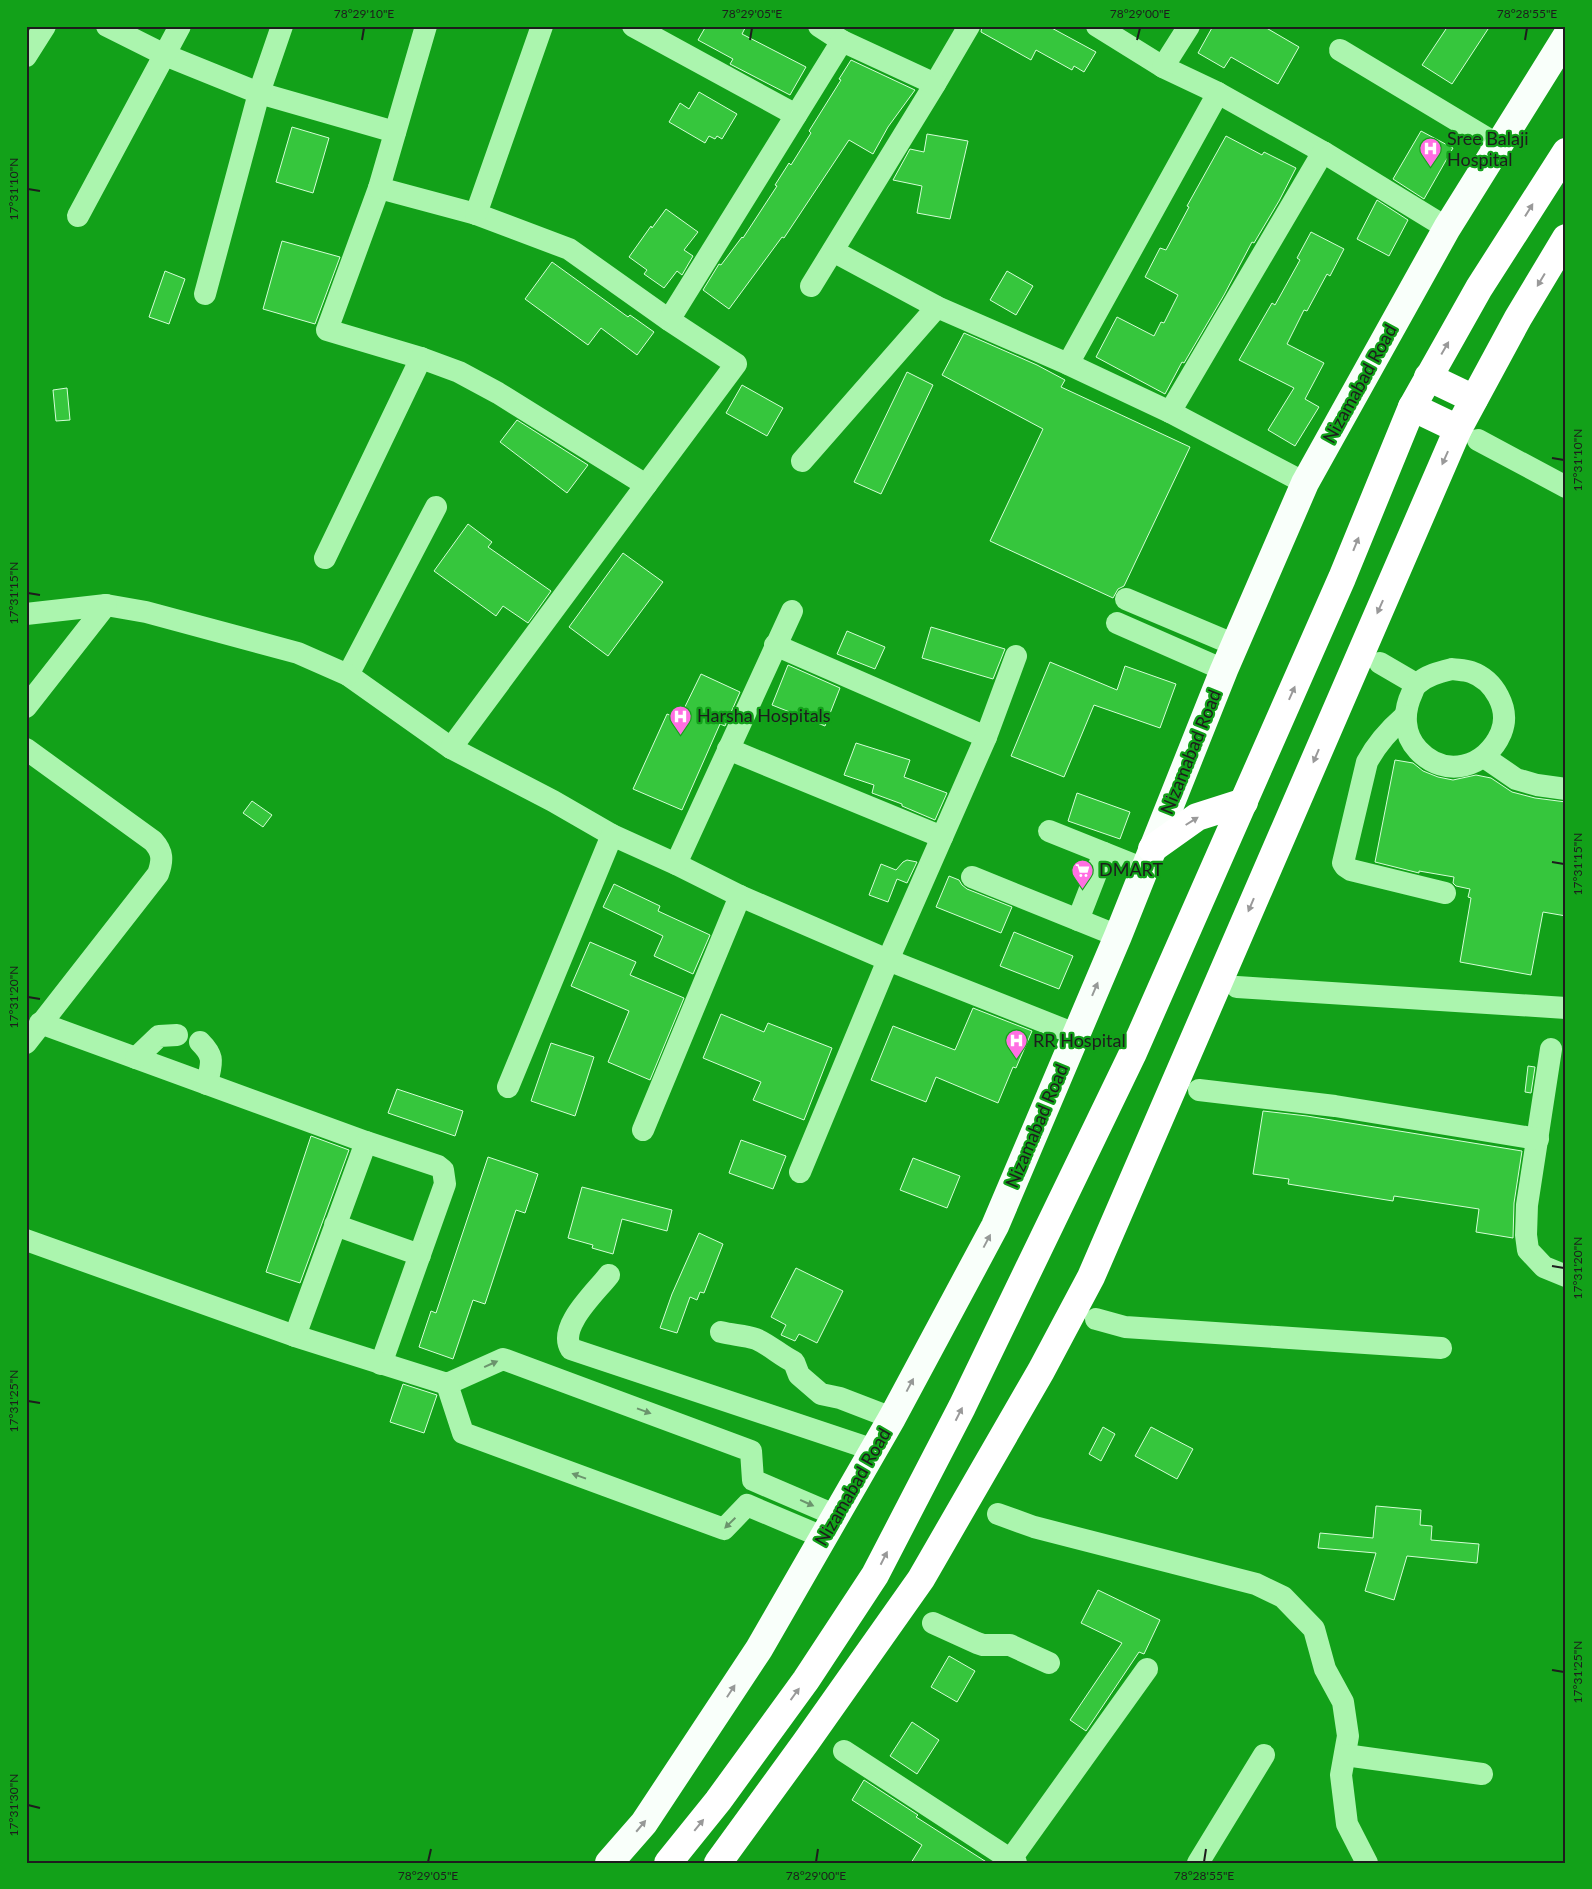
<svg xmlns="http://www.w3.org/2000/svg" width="1592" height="1889" font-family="Lato,sans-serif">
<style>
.building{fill:#36c63d;stroke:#d4fed6}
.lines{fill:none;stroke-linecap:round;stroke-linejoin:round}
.minor{stroke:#abf5ae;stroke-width:22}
.major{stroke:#f9fffa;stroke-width:28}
.highway{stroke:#fff;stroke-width:28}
.oneway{fill:#999}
.oneway2{fill:#969997}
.oneway3{fill:#6b946d}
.ticks{fill:none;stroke:#1d1d1d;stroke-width:2}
.labels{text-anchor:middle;stroke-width:4.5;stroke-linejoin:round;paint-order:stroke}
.poi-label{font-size:18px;fill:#1d1d1d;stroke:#12a119;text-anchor:start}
.street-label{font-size:18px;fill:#1d1d1d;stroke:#12a119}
.neatline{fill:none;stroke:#1d1d1d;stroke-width:2}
.ticks-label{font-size:12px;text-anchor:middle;fill:#1d1d1d}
</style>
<rect width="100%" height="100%" fill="#12a119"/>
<!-- building -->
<g class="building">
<path d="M706,26H746L742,34L806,67L790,95L730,64L733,59L698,40Z"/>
<path d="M982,26H1048L1096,52L1084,72L1074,66L1072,70L1036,50L1031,60L981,32Z"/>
<path d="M1213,26H1263L1299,47L1278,84L1231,57L1224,68L1198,53Z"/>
<path d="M1448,26H1490L1452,84L1422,65Z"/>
<path d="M851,60L915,90L888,127L873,154L849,140L784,238L782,237L729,309L703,290L719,264L721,265L742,237L743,238L777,186L775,185L789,163L791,165L811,133L809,131L841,80L839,79Z"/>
<path d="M699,92L737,114L722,139L717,136L715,139L709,136L705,143L669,122L680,103L689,109Z"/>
<path d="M292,127L329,138L313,193L276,182Z"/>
<path d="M1421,131L1453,148L1424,199L1393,179Z"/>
<path d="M927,134L968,141L950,219L917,213L922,186L893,180L910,149L924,152Z"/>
<path d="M1226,136L1262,155L1264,152L1296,168L1279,201L1254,243L1252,242L1224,295L1184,363L1182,362L1165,394L1096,357L1117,317L1154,336L1161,322L1164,323L1178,295L1145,277L1160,248L1166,250L1189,207L1187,206Z"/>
<path d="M1377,200L1408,220L1389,256L1357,239Z"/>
<path d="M666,209L698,232L684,250L693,256L682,275L677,271L664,288L644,274L647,270L629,257L651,226L652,228Z"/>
<path d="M1311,232L1344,249L1330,276L1327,274L1307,311L1304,310L1287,344L1324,363L1305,399L1319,407L1295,446L1268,430L1294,388L1239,360L1272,303L1275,305L1300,260L1297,258Z"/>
<path d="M282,241L340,257L315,324L263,309Z"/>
<path d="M552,262L628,317L630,315L654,332L637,355L601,328L588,345L525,299Z"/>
<path d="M165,271L185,279L169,324L149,317Z"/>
<path d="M1007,271L1033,286L1016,315L990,300Z"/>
<path d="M964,333L1037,365L1065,380L1061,387L1190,447L1124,586L1118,589L1113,598L990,541L1043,429L942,375Z"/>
<path d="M907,372L933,385L881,494L854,482Z"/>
<path d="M742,385L783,408L767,436L726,413Z"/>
<path d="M67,388L70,420L56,421L53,390Z"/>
<path d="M517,420L588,465L567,493L500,442Z"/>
<path d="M468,524L492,542L488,547L551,591L528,623L503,606L496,616L434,571Z"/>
<path d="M623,553L663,582L608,656L569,627Z"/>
<path d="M931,627L1005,649L993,679L922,658Z"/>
<path d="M847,631L885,647L875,669L837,654Z"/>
<path d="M1050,662L1117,690L1125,666L1176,684L1160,728L1094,705L1064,777L1011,756Z"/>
<path d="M788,665L840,688L825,726L772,705Z"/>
<path d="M701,674L740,692L725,726L720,724L682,810L633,789L667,714L679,719Z"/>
<path d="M856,743L910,760L904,777L947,793L935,820L902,806V804L872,793L874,785L844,775Z"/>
<path d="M1395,760L1413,763L1423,771L1438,777L1453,780L1476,775L1491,778L1512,792L1535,798L1566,802V916L1543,912L1531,975L1460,962L1471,898L1468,897L1470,889L1456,886L1453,883L1454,877L1419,871V873L1375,862Z"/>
<path d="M1077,793L1130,812L1120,839L1068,821Z"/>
<path d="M252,801L272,815L263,827L243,813Z"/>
<path d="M907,860L917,862L907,883L897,879L888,902L869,895L881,864L896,870L903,862Z"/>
<path d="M949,876L959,880L962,885L967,889L1012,907L1001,933L936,907Z"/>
<path d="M614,884L660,906L658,911L710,935L693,974L654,956L663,936L603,907Z"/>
<path d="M1014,932L1073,956L1059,989L1000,966Z"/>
<path d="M590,942L636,962L630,975L684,998L650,1080L608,1062L629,1011L571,986Z"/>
<path d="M973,1008L1032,1031L1016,1068L1013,1067L998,1103L936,1077L926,1102L871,1080L893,1026L955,1050Z"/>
<path d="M721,1014L764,1032L768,1023L832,1048L804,1120L753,1100L761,1082L703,1058Z"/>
<path d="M551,1043L594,1057L575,1116L531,1101Z"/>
<path d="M1528,1066L1535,1067L1531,1093L1525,1092Z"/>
<path d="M397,1089L463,1111L455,1136L388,1113Z"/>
<path d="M1263,1111L1307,1116L1522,1151L1514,1203L1513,1238L1476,1232L1479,1209L1394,1196L1393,1201L1288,1184L1289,1179L1253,1174Z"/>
<path d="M311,1136L349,1150L300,1283L266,1272Z"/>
<path d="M741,1140L786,1156L773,1189L729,1173Z"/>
<path d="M488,1157L538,1174L525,1213L516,1210L485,1304L473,1300L453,1359L419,1347L431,1311L436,1313Z"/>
<path d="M913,1158L960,1176L947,1208L900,1190Z"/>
<path d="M582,1187L672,1210L667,1231L622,1219L613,1254L592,1248L593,1245L568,1238Z"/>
<path d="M699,1233L723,1244L704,1293L700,1292L697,1300L690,1297L677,1333L660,1328L672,1294Z"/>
<path d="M796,1268L843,1291L817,1343L799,1334L795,1341L781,1335L786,1325L771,1317Z"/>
<path d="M403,1384L437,1395L424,1433L390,1422Z"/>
<path d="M1103,1427L1115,1434L1101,1461L1089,1454Z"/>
<path d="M1151,1427L1193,1449L1177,1479L1135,1456Z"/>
<path d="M1376,1506L1421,1510L1420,1525L1432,1526L1431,1540L1479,1544L1477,1563L1407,1556L1394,1600L1365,1591L1376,1553L1318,1548L1320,1533L1373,1538Z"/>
<path d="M1098,1590L1160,1620L1144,1654L1139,1652L1086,1731L1070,1720L1122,1643L1081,1623Z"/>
<path d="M949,1656L975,1671L957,1702L931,1687Z"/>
<path d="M912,1722L939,1740L917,1774L890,1756Z"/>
<path d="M864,1780L918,1815L916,1817L988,1863H911L922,1845L852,1800Z"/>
</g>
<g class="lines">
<!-- minor -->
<g class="minor">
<path d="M107,26L165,55L259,93L395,132"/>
<path d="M633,26L796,115"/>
<path d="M819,26L842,41"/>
<path d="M1097,26L1163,67L1218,93L1323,152L1447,228"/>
<path d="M1340,50L1498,145"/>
<path d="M26,56L45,26"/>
<path d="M1163,67L1189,26"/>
<path d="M379,188L476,214L569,249L669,320L736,364L646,485L498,393L459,372L421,358L327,330Z"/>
<path d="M379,188L426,26"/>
<path d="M476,214L542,26"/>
<path d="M78,216L180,26"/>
<path d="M833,251L937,307L1068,364L1170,412L1305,483"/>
<path d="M811,286L935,84L969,26"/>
<path d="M205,294L259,93L282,26"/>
<path d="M669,320L842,41L935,84"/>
<path d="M1068,364L1218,93"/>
<path d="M1170,412L1323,152"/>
<path d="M1478,440L1566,487"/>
<path d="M802,461L937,307"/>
<path d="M436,507L348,675L451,748L553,801L612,835L676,864L740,896L888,960L1075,1034"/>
<path d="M325,558L421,358"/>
<path d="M1126,599L1235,645"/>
<path d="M26,614L106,605L146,612L298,653L348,675"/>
<path d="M1117,623L1224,670"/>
<path d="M775,645L986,737"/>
<path d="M1380,663L1416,684"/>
<path d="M1452,669C1458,670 1465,670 1471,672C1494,680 1511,709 1501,733C1486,768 1445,779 1418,750C1403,734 1403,712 1412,693C1413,690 1415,686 1417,684C1427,675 1440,672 1452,669Z"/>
<path d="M26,707L106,605"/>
<path d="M1405,716C1389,730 1377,743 1367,762L1343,863L1345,866L1351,870L1445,893"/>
<path d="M451,748L646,485"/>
<path d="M26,749L153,841C163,852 163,860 158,874L26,1043"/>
<path d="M728,749L942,837"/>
<path d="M1484,757L1516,779L1537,785L1566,789"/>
<path d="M1049,831L1144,869"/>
<path d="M676,864L792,611"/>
<path d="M972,877L1118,936"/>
<path d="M1078,920L1104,853"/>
<path d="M1237,987L1566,1008"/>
<path d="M40,1023L366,1142L438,1166L443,1170L445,1184L381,1364"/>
<path d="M200,1042C216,1058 211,1063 207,1084"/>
<path d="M1551,1049L1527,1205L1526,1235L1528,1250L1544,1267L1566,1276"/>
<path d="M136,1058L159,1036L177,1035"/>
<path d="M508,1087L612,835"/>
<path d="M1199,1090L1335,1106L1538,1139"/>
<path d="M643,1130L740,896"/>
<path d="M800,1172L888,960L986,737L1016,656"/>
<path d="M335,1225L420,1255"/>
<path d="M26,1240L295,1336L447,1384L503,1359L751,1451L753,1480L837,1516"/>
<path d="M609,1275C596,1292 557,1327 571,1349L874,1450"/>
<path d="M1096,1319L1125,1327L1441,1348"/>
<path d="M721,1332C732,1335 745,1335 756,1339C770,1345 781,1356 794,1362L799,1375L821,1394L840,1398L892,1418"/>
<path d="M295,1336L366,1142"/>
<path d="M447,1384L463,1433L724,1529L747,1505L825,1538"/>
<path d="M998,1514L1034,1527L1256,1584L1283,1597L1314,1629L1325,1669L1343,1702L1348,1736L1341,1775L1347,1824L1367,1863"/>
<path d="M933,1623L977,1643L983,1645H1010L1049,1663"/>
<path d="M844,1751L1016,1863"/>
<path d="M1345,1755L1482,1774"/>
<path d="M1008,1863L1147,1669"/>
<path d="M1198,1863L1264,1755"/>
</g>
<!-- major -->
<path class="major" d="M609,1863L644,1823L759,1649L892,1418L995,1226L1118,936L1224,670L1305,483L1447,228L1566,37"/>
<!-- highway -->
<g class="highway">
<path d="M1428,377L1474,399"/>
<path d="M1412,407L1458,429"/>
<path d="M1152,849L1197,817L1244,802"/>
<path d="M668,1863L718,1801L806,1680L875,1575L962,1407L1132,1055L1342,578L1412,407L1479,288L1566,152"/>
<path d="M718,1863L806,1742L921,1579L1041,1371L1091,1277L1458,429L1518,318L1566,238"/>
</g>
</g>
<!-- one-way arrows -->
<defs><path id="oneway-solid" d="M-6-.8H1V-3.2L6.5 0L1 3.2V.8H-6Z" transform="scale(1.25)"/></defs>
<g class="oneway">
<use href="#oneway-solid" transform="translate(1529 210) rotate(-58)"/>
<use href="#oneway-solid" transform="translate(1541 280) rotate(121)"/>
<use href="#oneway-solid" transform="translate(1445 348) rotate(-60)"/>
<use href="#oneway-solid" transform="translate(1445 458) rotate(114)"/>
<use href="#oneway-solid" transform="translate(1356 544) rotate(-68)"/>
<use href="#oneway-solid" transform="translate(1380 607) rotate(114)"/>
<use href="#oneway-solid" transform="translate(1292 693) rotate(-66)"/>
<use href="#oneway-solid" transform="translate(1316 756) rotate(113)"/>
<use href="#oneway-solid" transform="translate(1192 821) rotate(-32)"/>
<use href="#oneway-solid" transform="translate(1251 905) rotate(113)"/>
<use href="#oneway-solid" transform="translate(959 1414) rotate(-63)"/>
<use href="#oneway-solid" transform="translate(884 1558) rotate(-63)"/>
<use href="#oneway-solid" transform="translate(795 1694) rotate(-54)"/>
<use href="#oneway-solid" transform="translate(699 1825) rotate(-51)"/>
</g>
<g class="oneway2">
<use href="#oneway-solid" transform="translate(1095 989) rotate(-67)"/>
<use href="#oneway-solid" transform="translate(987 1241) rotate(-62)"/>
<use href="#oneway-solid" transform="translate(910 1385) rotate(-62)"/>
<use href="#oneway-solid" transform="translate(731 1691) rotate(-57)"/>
<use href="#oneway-solid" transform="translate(641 1826) rotate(-50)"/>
</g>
<g class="oneway3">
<use href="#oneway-solid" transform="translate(491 1364) rotate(-24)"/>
<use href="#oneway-solid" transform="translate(644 1411) rotate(20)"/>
<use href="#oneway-solid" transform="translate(579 1476) rotate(-160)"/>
<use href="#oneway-solid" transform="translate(807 1503) rotate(24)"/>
<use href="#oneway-solid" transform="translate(730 1523) rotate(136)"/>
</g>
<!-- ticks -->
<path class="ticks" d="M362,40L364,28M750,40L752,28M1137,40L1140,28M1525,40L1527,28M28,189L40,191M1552,458L1564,460M28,593L40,595M1552,862L1564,864M28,997L40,999M1552,1266L1564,1268M28,1401L40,1403M1552,1670L1564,1672M28,1805L40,1808M428,1862L431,1849M816,1862L818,1849M1204,1862L1206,1849"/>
<!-- icons -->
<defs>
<symbol id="hospital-pin" viewBox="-11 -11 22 30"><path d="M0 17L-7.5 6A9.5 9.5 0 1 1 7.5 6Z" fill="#ff6fe2" stroke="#12a119"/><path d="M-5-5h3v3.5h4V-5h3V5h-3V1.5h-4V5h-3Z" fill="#fff"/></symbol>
<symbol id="supermarket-pin" viewBox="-11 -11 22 30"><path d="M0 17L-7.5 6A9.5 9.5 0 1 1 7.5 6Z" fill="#ff6fe2" stroke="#12a119"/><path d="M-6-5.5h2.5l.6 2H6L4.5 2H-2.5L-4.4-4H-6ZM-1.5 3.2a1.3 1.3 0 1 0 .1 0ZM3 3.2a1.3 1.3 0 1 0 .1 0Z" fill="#fff"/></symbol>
</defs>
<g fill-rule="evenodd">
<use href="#hospital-pin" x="1418" y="136" width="25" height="34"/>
<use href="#hospital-pin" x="668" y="704" width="25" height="34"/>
<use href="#supermarket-pin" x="1070" y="858" width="25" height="34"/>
<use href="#hospital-pin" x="1004" y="1028" width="25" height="34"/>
</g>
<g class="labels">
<!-- poi labels -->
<g class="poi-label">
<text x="1447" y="145">Sree Balaji<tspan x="1447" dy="21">Hospital</tspan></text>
<text x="697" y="722">Harsha Hospitals</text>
<text x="1099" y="876">DMART</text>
<text x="1033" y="1047">RR Hospital</text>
</g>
<!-- street labels -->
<g class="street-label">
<text transform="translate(1360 384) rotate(-61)" y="6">Nizamabad Road</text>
<text transform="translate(1191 752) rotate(-68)" y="6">Nizamabad Road</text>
<text transform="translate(1037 1126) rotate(-67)" y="6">Nizamabad Road</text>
<text transform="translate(853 1487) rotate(-60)" y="6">Nizamabad Road</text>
</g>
</g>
<!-- border -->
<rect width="1592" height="1889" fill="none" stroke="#12a119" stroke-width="55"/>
<rect x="28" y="28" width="1536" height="1834" class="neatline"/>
<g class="ticks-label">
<text x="364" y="18">78°29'10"E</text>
<text x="752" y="18">78°29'05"E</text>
<text x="1140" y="18">78°29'00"E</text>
<text x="1527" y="18">78°28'55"E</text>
<text transform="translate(14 189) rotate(-90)" y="4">17°31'10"N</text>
<text transform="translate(1578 460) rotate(-90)" y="4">17°31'10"N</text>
<text transform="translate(14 593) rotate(-90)" y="4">17°31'15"N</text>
<text transform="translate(1578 864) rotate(-90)" y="4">17°31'15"N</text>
<text transform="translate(14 997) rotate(-90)" y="4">17°31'20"N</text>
<text transform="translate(1578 1268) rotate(-90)" y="4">17°31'20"N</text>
<text transform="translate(14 1401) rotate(-90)" y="4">17°31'25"N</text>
<text transform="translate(1578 1672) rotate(-90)" y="4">17°31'25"N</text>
<text transform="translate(14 1805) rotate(-90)" y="4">17°31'30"N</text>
<text x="428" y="1880">78°29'05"E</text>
<text x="816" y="1880">78°29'00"E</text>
<text x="1204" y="1880">78°28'55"E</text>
</g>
</svg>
